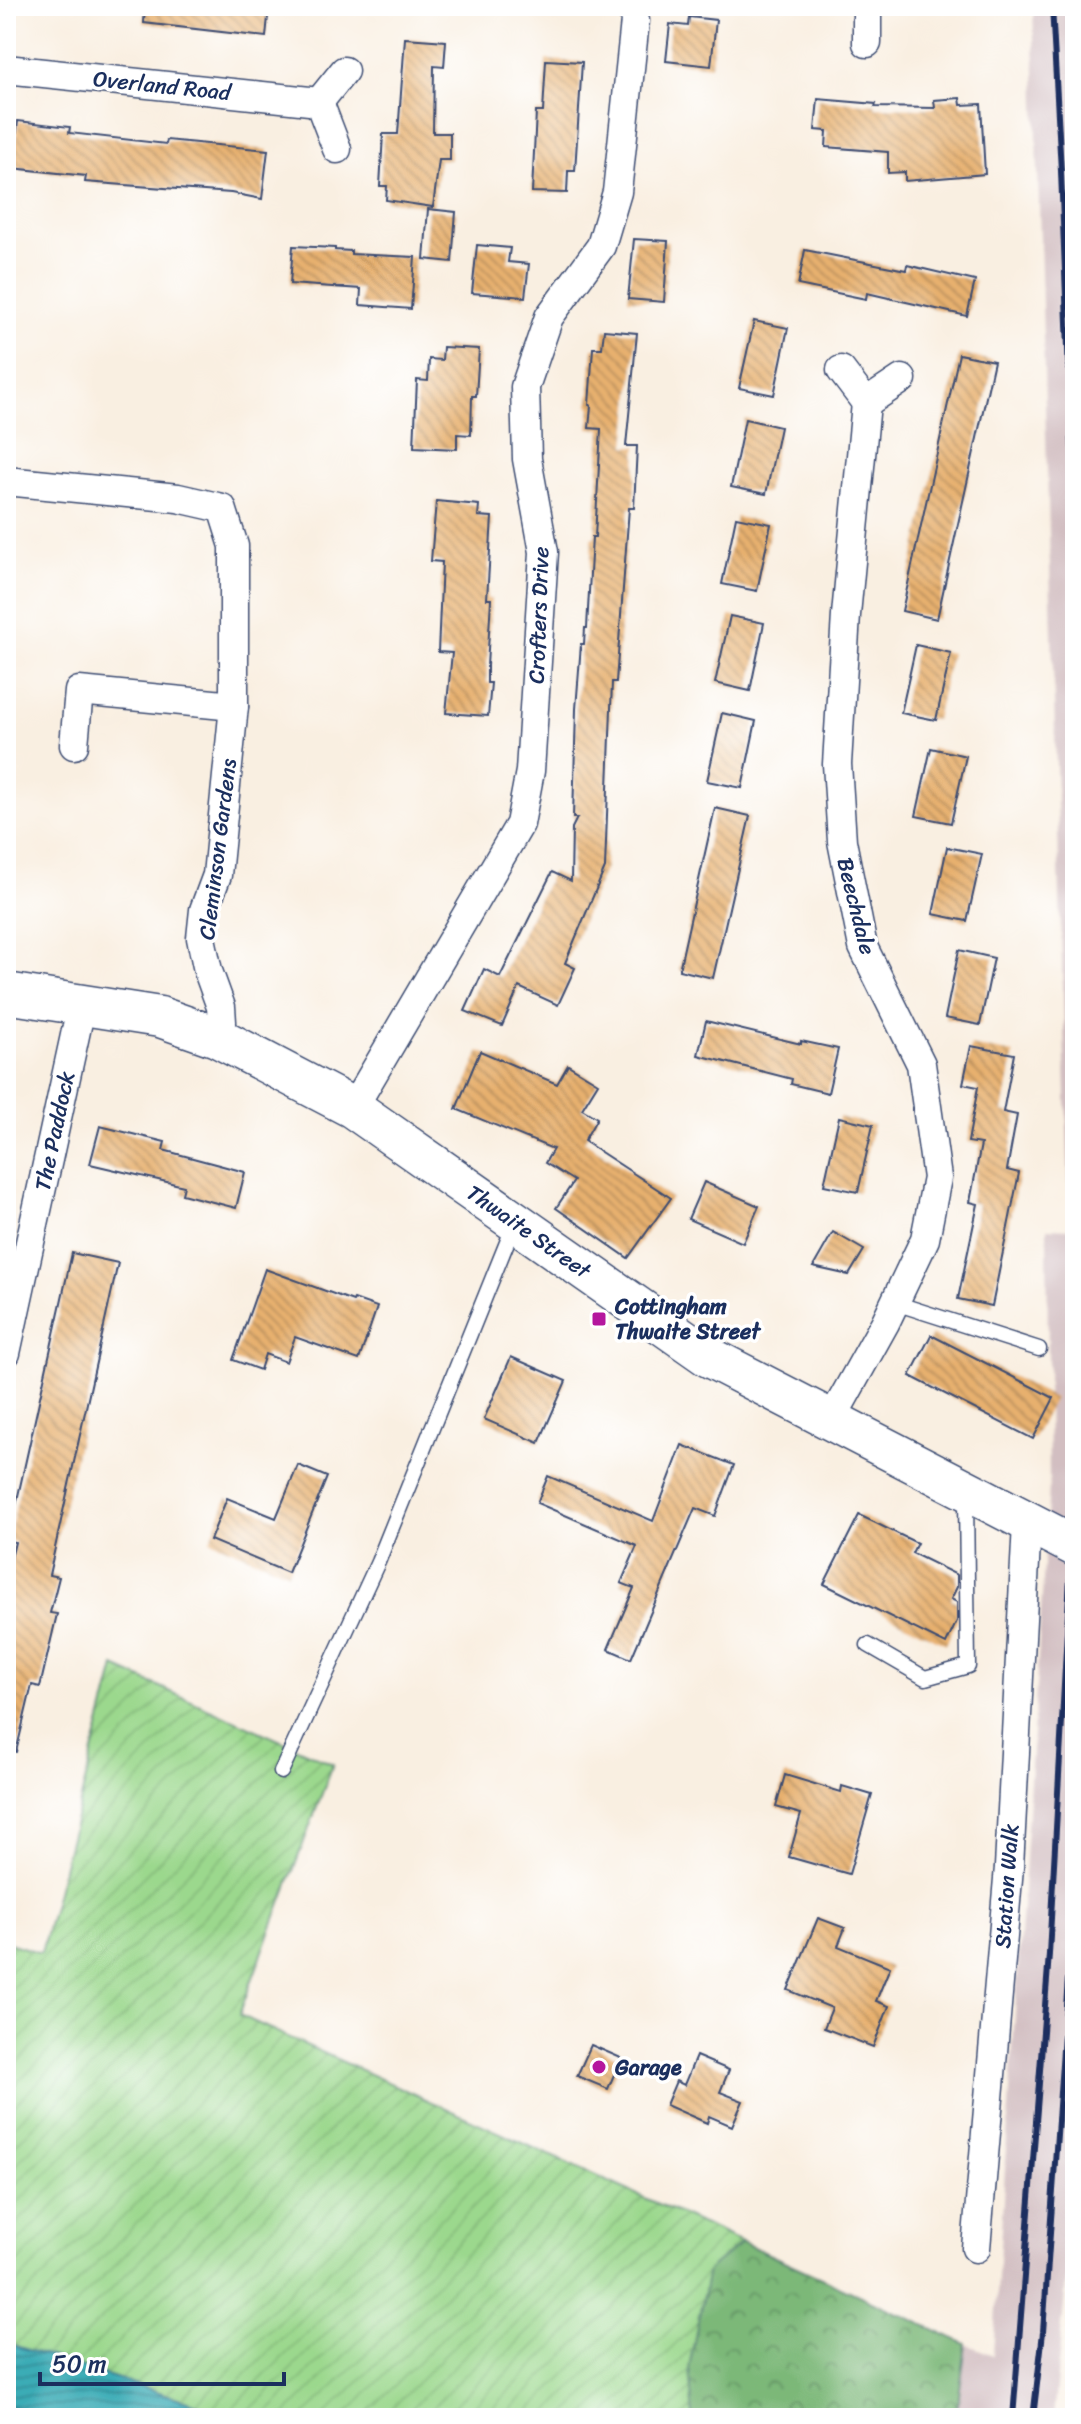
<svg xmlns="http://www.w3.org/2000/svg" width="1081" height="2424" font-family="Sriracha,sans-serif">
<style>
.railway{fill:#d2bec1}
.forest{fill:url(#forest-crowns);stroke:#4c746b;stroke-width:2}
.garden{fill:url(#garden-furrows);stroke:#5b8476;stroke-width:2}
.water{fill:url(#water-rules);stroke:#2b6e8a;stroke-width:2}
.building{fill:url(#building-back-hatch)}
.lines{fill:none;stroke-linecap:round;stroke-linejoin:round}
.lane-casing{stroke:#3c4c72;stroke-width:17}
.street-casing{stroke:#3c4c72;stroke-width:31}
.secondary-casing{stroke:#3c4c72;stroke-width:43}
.lane{stroke:#fff;stroke-width:14}
.street{stroke:#fff;stroke-width:28}
.secondary{stroke:#fff;stroke-width:40}
.rail{stroke:#1b2f5e;stroke-width:6}
.poi-dot{fill:#b5179e;stroke:#fff;stroke-width:3}
.labels{text-anchor:middle;stroke-width:7;stroke-linejoin:round;paint-order:stroke}
.street-label{font-size:22px;fill:#1b2f5e;stroke:#fff}
.poi-label{font-size:22px;font-weight:bold;fill:#1b2f5e;stroke:#fff;text-anchor:start}
</style>
<defs>
<pattern id="forest-crowns" width="20" height="18" patternUnits="userSpaceOnUse" patternTransform="scale(2)"><rect width="20" height="18" fill="#7cb878"/><path d="M2 6a3 3 0 1 1 6 0M12 15a3 3 0 1 1 6 0" fill="none" stroke="#659666"/></pattern>
<pattern id="garden-furrows" width="10" height="10" patternUnits="userSpaceOnUse" patternTransform="scale(2)"><rect width="10" height="10" fill="#9bd88d"/><path d="M-1 1l2-2M0 10L10 0M9 11l2-2" fill="none" stroke="#85ba7c"/></pattern>
<pattern id="water-rules" width="6" height="5" patternUnits="userSpaceOnUse" patternTransform="scale(2)"><rect width="6" height="5" fill="#3bacb6"/><path d="M0 2.5h6" fill="none" stroke="#318c97"/></pattern>
<pattern id="building-back-hatch" width="6" height="6" patternUnits="userSpaceOnUse" patternTransform="scale(2)"><rect width="6" height="6" fill="#e7b06e"/><path d="M-1 5l2 2M0 0l6 6M5-1l2 2" fill="none" stroke="#ba905e"/></pattern>
</defs>
<rect width="100%" height="100%" fill="#fff"/>
<filter id="ink" filterUnits="userSpaceOnUse"><feTurbulence type="fractalNoise" baseFrequency=".0125" numOctaves="2"/><feDisplacementMap in="SourceGraphic" scale="16" xChannelSelector="R" yChannelSelector="G"/><feConvolveMatrix kernelMatrix="1 2 1 2 8 2 1 2 1" color-interpolation-filters="sRGB"/></filter>
<filter id="wash" filterUnits="userSpaceOnUse"><feTurbulence type="fractalNoise" baseFrequency=".006" numOctaves="4" result="noise"/><feDisplacementMap in="SourceGraphic" scale="32" xChannelSelector="R" yChannelSelector="G"/><feGaussianBlur stdDeviation="1.8" result="paint"/><feColorMatrix in="noise" values="0 0 0 0 0 0 0 0 0 0 0 0 0 0 0 0 0 1.4 0 .05"/><feComposite in="paint" operator="in"/></filter>
<g filter="url(#wash)">
<rect width="100%" height="100%" fill="#f9efe1"/>
<!-- railway -->
<path class="railway" d="M1033,6H1075V2190L1053,2418H957L966,2344L993,2355L1049,1487L1047,1228L1070,1229Z"/>
<!-- forest -->
<path class="forest" d="M742,2242L966,2344L956,2418H693L689,2367L708,2270Z"/>
<!-- garden -->
<path class="garden" d="M115,1667L333,1764L239,2015L742,2242L708,2270L689,2367L693,2418H240L6,2343V1942L41,1953Z"/>
<!-- water -->
<path class="water" d="M6,2343L240,2418H57L6,2406Z"/>
<g id="blocks">
<!-- building -->
<g class="building">
<path d="M145,6H269L266,37L144,23Z"/>
<path d="M689,17L716,20L711,66L666,61L670,24L688,26Z"/>
<path d="M405,38L446,41L444,67L434,66L433,133H450V160H439L433,207L386,200L387,186H380L383,134H398Z"/>
<path d="M546,60L582,62L575,171H568L567,193L532,192L536,112H543Z"/>
<path d="M960,98L961,105L981,104L985,174L905,181V172L888,173V152L826,147L827,131L815,130L818,99L876,104L875,107L935,108L934,100Z"/>
<path d="M18,121L70,127L69,133L166,144L167,140L268,150L262,199L231,193L85,182L86,176L12,168Z"/>
<path d="M428,209L456,212L452,262L424,259Z"/>
<path d="M634,239L668,241L664,302L628,299Z"/>
<path d="M477,245L510,248L508,262L529,264L525,297L472,293Z"/>
<path d="M293,246L335,248V250L351,251V254L415,257L411,309L360,305L361,289L290,284Z"/>
<path d="M805,250L906,270L907,265L975,281L967,316L867,293L866,299L798,285Z"/>
<path d="M754,321L788,328L774,395L739,388Z"/>
<path d="M604,330L637,333L626,446H637L634,508H629L616,682H612L605,868L565,963L575,968L558,1005L519,987L502,1026L465,1011L484,969L500,977L552,872L571,881L572,828L577,818H573L576,709L581,644H584L585,628H587L592,537H595L601,429L589,428L591,406L589,405L593,348H602Z"/>
<path d="M443,347L479,349L476,396H472L471,435L457,434V449L414,447L417,380L428,381L429,359L442,360Z"/>
<path d="M959,354L994,361L937,619L902,611Z"/>
<path d="M745,419L780,427L766,494L731,487Z"/>
<path d="M436,501L479,505L478,516L492,517L487,599H491L487,666V683H491L488,716L446,713L452,653L438,652L442,562L431,561Z"/>
<path d="M736,517L771,524L757,591L722,584Z"/>
<path d="M730,616L764,623L750,691L715,683Z"/>
<path d="M916,645L951,653L936,720L901,713Z"/>
<path d="M722,713L756,721L742,788L707,781Z"/>
<path d="M931,748L966,756L951,823L916,816Z"/>
<path d="M715,808L750,816L713,978L679,970Z"/>
<path d="M947,847L982,854L967,921L933,914Z"/>
<path d="M959,950L994,958L980,1025L945,1018Z"/>
<path d="M706,1021L801,1044V1041L838,1049L828,1093L791,1084L792,1079L698,1055Z"/>
<path d="M971,1046L1014,1054L1003,1112L1017,1115L1007,1170L1019,1173L992,1306L958,1299L978,1204L970,1202L981,1144L968,1142L978,1087L963,1084Z"/>
<path d="M480,1051L557,1084L568,1065L598,1083L582,1109L597,1118L584,1141L671,1198L628,1258L556,1208L574,1181L545,1163L553,1149L456,1109Z"/>
<path d="M839,1117L873,1125L858,1192L824,1185Z"/>
<path d="M100,1126L165,1142L163,1150L245,1172L236,1208L182,1194L184,1186L90,1164Z"/>
<path d="M704,1182L759,1206L743,1243L688,1219Z"/>
<path d="M833,1232L864,1250L849,1275L813,1267Z"/>
<path d="M72,1253L118,1263L49,1575L59,1577L50,1613L57,1614L40,1687L32,1685L16,1752L6,1751V1579L15,1542L8,1541Z"/>
<path d="M265,1269L353,1301L354,1299L377,1307L359,1360L295,1337L286,1362L265,1354L260,1370L233,1360Z"/>
<path d="M931,1335L1054,1398L1033,1439L910,1376Z"/>
<path d="M511,1357L566,1381L539,1443L484,1419Z"/>
<path d="M682,1445L734,1465L715,1516L695,1508L631,1659L608,1649L634,1588L621,1583L637,1546L537,1503L548,1476L653,1521Z"/>
<path d="M298,1465L327,1477L288,1573L210,1540L227,1498L276,1518Z"/>
<path d="M859,1515L917,1543L912,1553L957,1575V1587L951,1599L957,1602V1621L946,1644L824,1584Z"/>
<path d="M785,1775L841,1792L842,1786L872,1795L849,1874L789,1857L801,1814L776,1807Z"/>
<path d="M818,1918L845,1928L838,1946L890,1967L876,2001L889,2006L873,2047L824,2028L832,2008L788,1990Z"/>
<path d="M591,2045L621,2058L608,2089L577,2076Z"/>
<path d="M696,2056L729,2070L720,2092L743,2101L732,2126L709,2116L707,2123L666,2105L676,2081L684,2085Z"/>
</g>
</g>
</g>
<g filter="url(#ink)">
<use href="#blocks" fill-opacity="0" stroke="#3c4c72" stroke-width="2"/>
<g class="lines">
<defs>
<g id="lane">
<path d="M895,1303L1039,1349"/>
<path d="M868,1645L925,1678L968,1666L966,1497"/>
<path d="M281,1772L378,1562L514,1225"/>
</g>
<g id="street">
<path d="M867,6V43"/>
<path d="M6,69L319,102"/>
<path d="M337,149L319,102L344,71"/>
<path d="M841,370L866,403L902,379"/>
<path d="M6,481L178,498L222,508L234,546V706L217,875L204,910L201,938L208,971L221,1007L222,1022L217,1037"/>
<path d="M74,745L79,691L234,706"/>
<path d="M353,1108L520,824L530,771L544,552L527,459L525,387L549,317L601,246L617,192L635,21L632,6"/>
<path d="M6,1353L82,1003"/>
<path d="M830,1422L885,1323L925,1239L937,1178L921,1064L863,947L842,841L837,764L846,615L866,403"/>
<path d="M976,2248L1009,1867L1027,1524"/>
</g>
<path id="secondary" d="M6,993L160,1017L217,1037L353,1108L709,1357L1075,1546"/>
</defs>
<!-- lane casing -->
<use href="#lane" class="lane-casing"/>
<!-- street casing -->
<use href="#street" class="street-casing"/>
<!-- secondary casing -->
<use href="#secondary" class="secondary-casing"/>
<!-- lane -->
<use href="#lane" class="lane"/>
<!-- street -->
<use href="#street" class="street"/>
<!-- secondary -->
<use href="#secondary" class="secondary"/>
<!-- rail -->
<g class="rail">
<path d="M1052,6L1061,171L1075,525"/>
<path d="M1074,6L1075,29"/>
<path d="M1013,2418L1049,1954L1075,1488"/>
<path d="M1033,2418L1043,2332L1075,1880"/>
</g>
</g>
</g>
<!-- markers -->
<g class="poi-dot">
<rect x="591" y="1311" width="16" height="16" rx="4"/>
<circle cx="599" cy="2067" r="8"/>
</g>
<g class="labels">
<!-- street labels -->
<g class="street-label">
<text transform="translate(162 85) rotate(6)" y="8">Overland Road</text>
<text transform="translate(538 615) rotate(-88)" y="8">Crofters Drive</text>
<text transform="translate(217 849) rotate(-83)" y="8">Cleminson Gardens</text>
<text transform="translate(857 906) rotate(76)" y="8">Beechdale</text>
<text transform="translate(54 1131) rotate(-78)" y="8">The Paddock</text>
<text transform="translate(529 1231) rotate(35)" y="8">Thwaite Street</text>
<text transform="translate(1006 1886) rotate(-86)" y="8">Station Walk</text>
</g>
<!-- poi labels -->
<g class="poi-label">
<text x="615" y="1314">Cottingham<tspan x="615" dy="25">Thwaite Street</tspan></text>
<text x="615" y="2075">Garage</text>
</g>
</g>
<!-- margin -->
<rect width="1081" height="2424" fill="none" stroke="#fff" stroke-width="32"/>
<!-- scale -->
<path d="M40 2372v12h244v-12" fill="none" stroke="#1b2f5e" stroke-width="4"/>
<text x="52" y="2372" font-size="24" fill="#1b2f5e" stroke="#ffffff" stroke-width="6" paint-order="stroke">50 m</text>
</svg>
